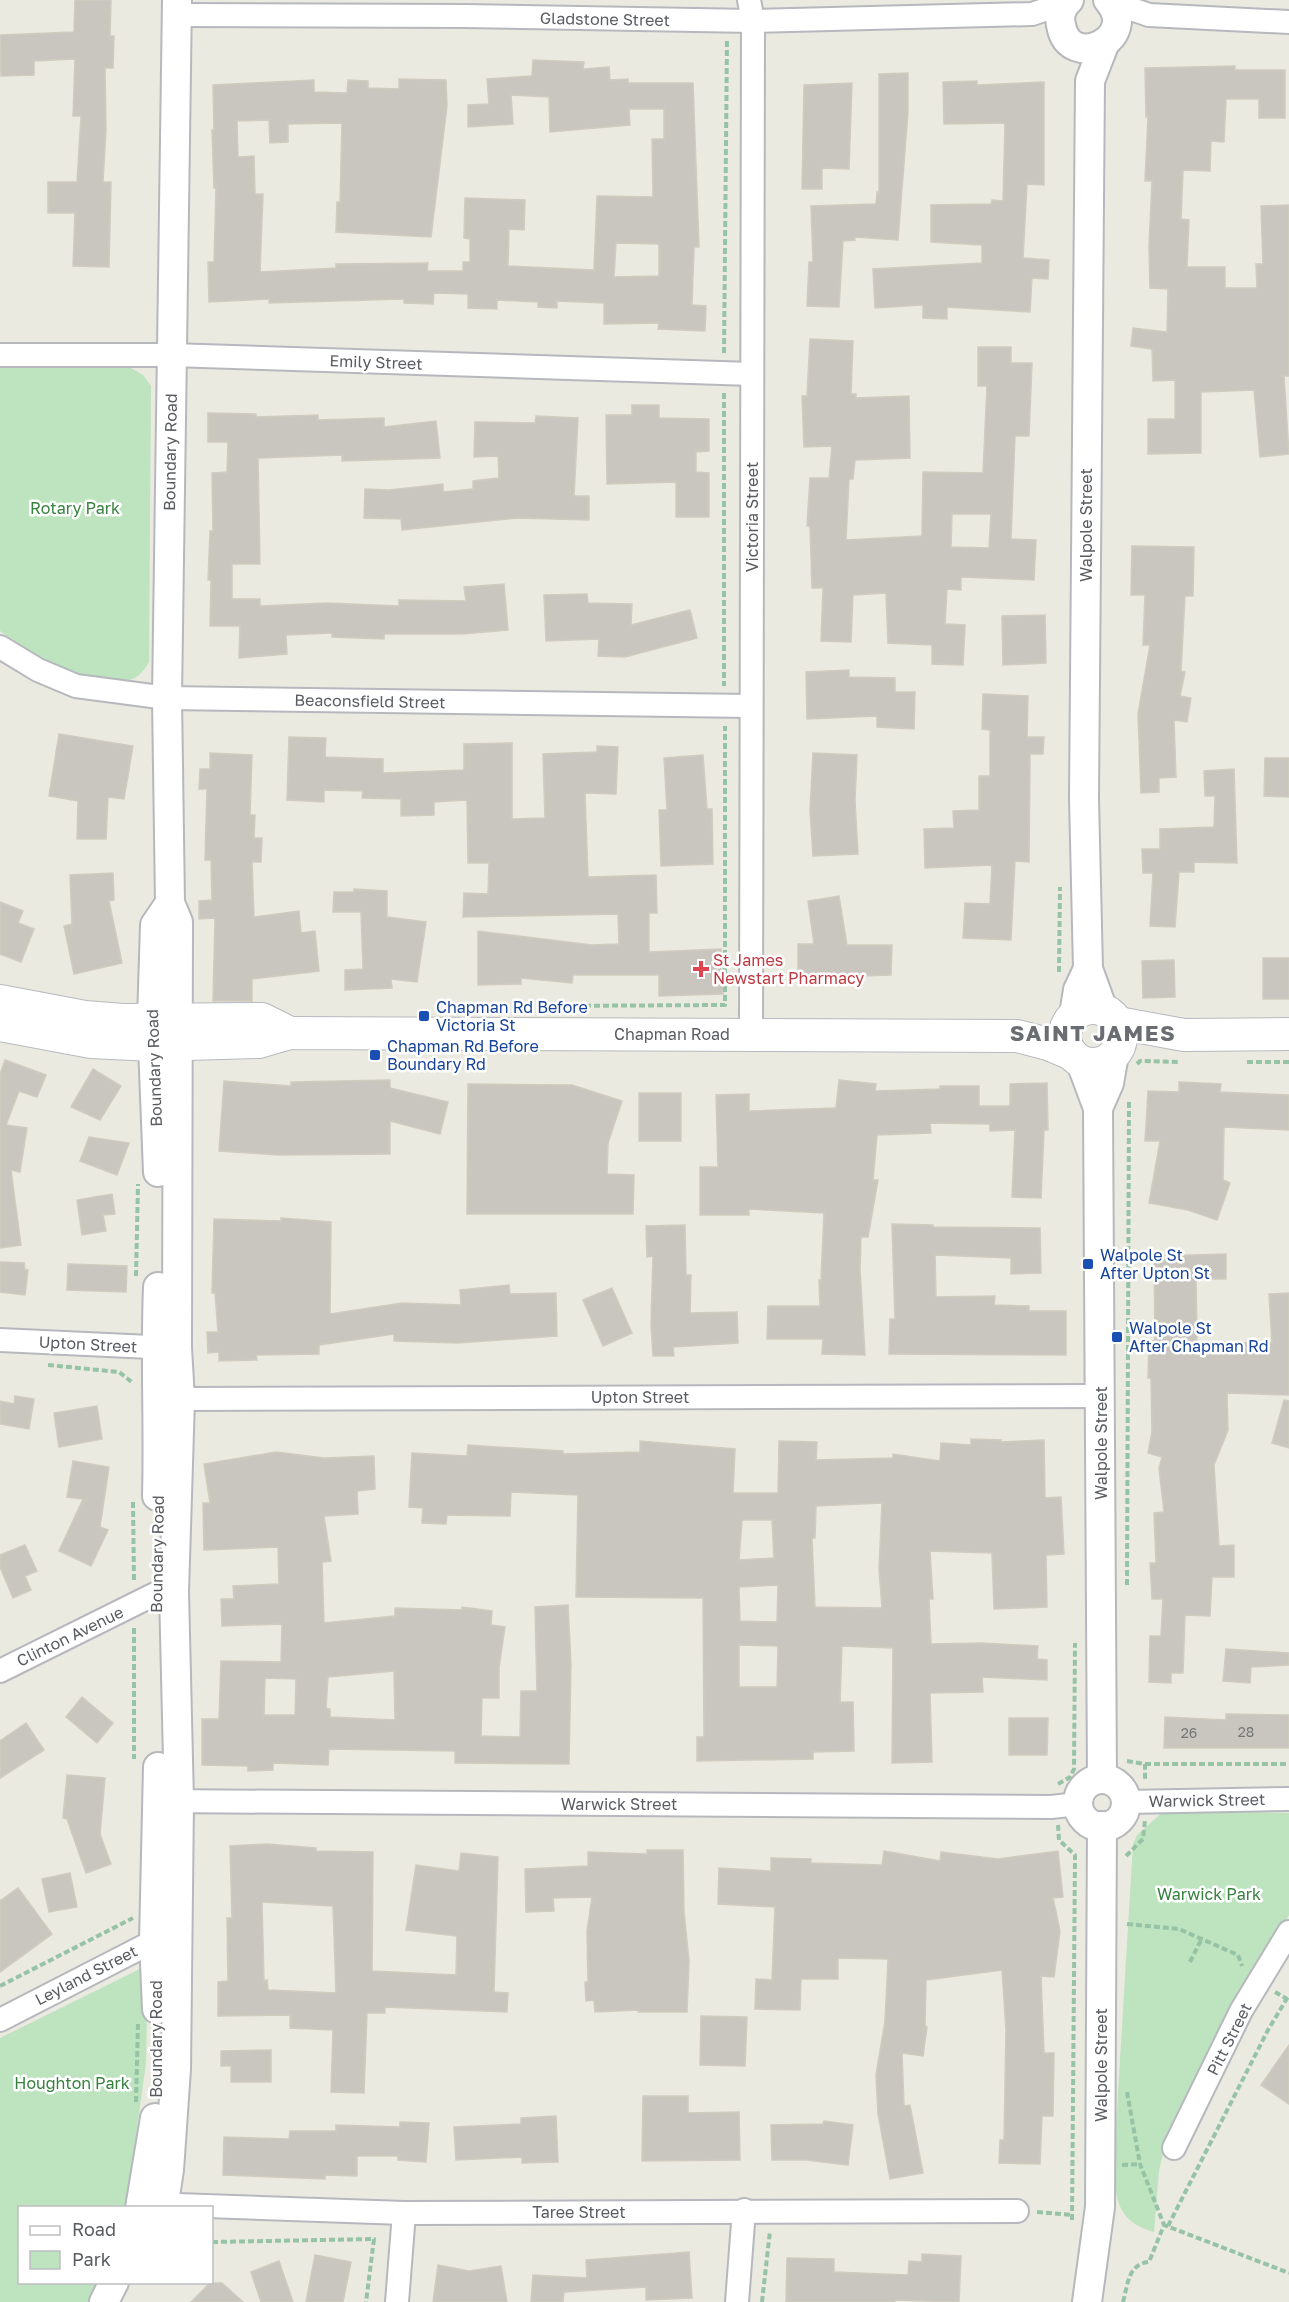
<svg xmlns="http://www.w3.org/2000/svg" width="1289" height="2302" font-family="'Golos Text',sans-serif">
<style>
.green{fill:#bde3bf}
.building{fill:#c8c6bf;stroke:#d0cbbf;stroke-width:1.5;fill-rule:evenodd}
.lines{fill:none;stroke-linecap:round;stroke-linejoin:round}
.minor-casing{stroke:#b6b8bd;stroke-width:26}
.tertiary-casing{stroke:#b6b8bd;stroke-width:32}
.secondary-casing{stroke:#b6b9bf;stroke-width:34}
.path{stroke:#96c3a6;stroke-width:4;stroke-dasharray:6 3;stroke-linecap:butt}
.minor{stroke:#fff;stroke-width:22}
.tertiary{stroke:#fff;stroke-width:28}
.secondary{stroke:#fff;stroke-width:32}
.health-dot{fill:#e0444e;stroke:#fff;stroke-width:2}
.transit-dot{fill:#1a4fb4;stroke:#fff;stroke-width:2}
.labels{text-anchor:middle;stroke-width:5;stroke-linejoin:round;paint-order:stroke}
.number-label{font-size:14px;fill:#757678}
.street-label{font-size:16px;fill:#595c61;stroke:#fff}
.park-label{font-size:16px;fill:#37813f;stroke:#fff}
.health-label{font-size:16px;fill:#be3a42;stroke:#fff;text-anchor:start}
.transit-label{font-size:16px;fill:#164399;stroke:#fff;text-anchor:start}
.district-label{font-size:22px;font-weight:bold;letter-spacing:1.5px;fill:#6a6e73;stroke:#fff}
</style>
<rect width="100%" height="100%" fill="#ebeae0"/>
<!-- green -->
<g class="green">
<path d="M0,367H129L143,375L151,386L149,662C144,670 139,678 129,680C91,688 28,653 0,631Z"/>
<path d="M1164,1811L1289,1813V1915L1168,2131L1159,2171L1154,2232C1114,2221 1115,2195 1114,2159L1133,1844L1137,1835Z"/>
<path d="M148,1965L146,2063L126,2207L20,2208V2282L102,2283L89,2302H0V2038Z"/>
</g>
<!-- building -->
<g class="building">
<path d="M75,0H111L110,36H114L113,68H105L106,129L103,182H111L109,267L73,266L75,213H48V182H77L81,116H73L75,59L34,61V75L1,76L0,35L74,32Z"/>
<path d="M533,60L584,62L583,69L609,67L610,80L628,79V83H693L699,247H694L692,305L706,306L705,331L658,329L659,323L604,324V303L557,301V308L538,307V302L497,300V309L468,308V294L434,293L433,304L404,303V299L269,303V299L209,302L208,262H214L216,188H214L212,130H214L213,85L314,80V92L347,93L348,80L368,81V88L399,89V79L446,80L447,106L431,237L336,232L337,202H340L342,123L288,124V142L270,143L269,120L237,121L238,157L254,156L255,194H263L260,272L336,268V264L428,263L427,271H463V262H470V239L464,238L465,198L525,200L524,230L509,229L508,266L594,270L597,196L653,197L652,139H664V109H629L630,125L550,132L549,97L511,95L513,124L468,127V105L489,104L487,79L532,76ZM616,243L659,244V276L614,277Z"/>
<path d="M1235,66V70H1285V118H1259V99H1226L1224,142L1211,141L1210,171L1183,170L1181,219L1189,220L1187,267H1225V288H1257L1256,264H1263L1261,206L1289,205V376H1284L1289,454L1260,457L1254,390L1201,392V453L1148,454V419H1175V380L1153,381L1152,349L1131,346L1133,328L1167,332L1168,289L1150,288L1149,247L1152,181H1145L1148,117H1146L1145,68Z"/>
<path d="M908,73V112L898,240L854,237L855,240L843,241L839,307L807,306L809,262H813L811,206L876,204L877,192L879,193V74Z"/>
<path d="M977,81V85L1044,82V185L1027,184L1023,258L1049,260L1048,279L1032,278L1030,312L947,307V319L923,318V305L875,308L873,269L982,263V245L931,242V205L991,204L992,200L1003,201L1005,123L944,124L943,82Z"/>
<path d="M852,83L849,169L822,168V189H802L804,85Z"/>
<path d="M810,339L853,341L851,394H856V398L909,396L910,458L855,460L853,479H849L846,540L922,536L923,472L983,473L987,386H978V347H1011V363H1032L1029,436H1015L1011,539L1036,540L1034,580L961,577V590L947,589L945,624L965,625L963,665L932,664V645L888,643L886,593L853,595L851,642L821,641L823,588H812L810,526H807L810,478H829L832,446L804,447L802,396H807ZM952,514H991L989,548L951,547Z"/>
<path d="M632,405H659V418L709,419V451L696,452V472L709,473V517H676V482L607,484L606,415H632Z"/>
<path d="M208,413L256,414V417L318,415V420L384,418V427L436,421L440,458L342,461V455L258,458L260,564H232V599H260V606L327,603L399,606V600L466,601L464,587L504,584L508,630L462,634H384V639L332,637V633L286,635L287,654L239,658L240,626H210L211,580H208L210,531H213L212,473L227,472L228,442H208Z"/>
<path d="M536,416L578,418L574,496H589V520L517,518L402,530L401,519L364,518L365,489L389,490L443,484V492L473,489V481L499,478L498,456L474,457L475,422L535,423Z"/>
<path d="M1132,546L1194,547L1193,596H1185L1181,671L1185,672L1180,696L1191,698L1187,722L1174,720L1176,777L1159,778V792L1141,793L1138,714L1150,645H1143L1145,595H1131Z"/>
<path d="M587,594L588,603L632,604L631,625L690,610L697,638L625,657L598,656L599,639L546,641L544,595Z"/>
<path d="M1045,615L1046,663L1003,665L1002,616Z"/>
<path d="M849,670V677L895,678V692H915L914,729L877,727V716L807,719L806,672Z"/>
<path d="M983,694L1028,696L1027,737H1044L1043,754H1030L1029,862L1015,861L1011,940L963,938L965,903L990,904L992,865L925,868L924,829L954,828L953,811L979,810V776H990V730L982,729Z"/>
<path d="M59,734L133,746L124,799L108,797L106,839H77L78,801L49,796Z"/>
<path d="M289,737L326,738L325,757L383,759V773L464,770V744L512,743V819L545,818L543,754L597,752V746L618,747L616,794L585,793L588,877L656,875L657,913H649V952L721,949L723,994L659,996V975H573L572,983L521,978V984L478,985V931L592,945L619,944L618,914L463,917L464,893L488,894L489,863H468L467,800L434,802V815L401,816V799L362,798L363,791L324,790V802L287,800Z"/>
<path d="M210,753L252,755L250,815H255L254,838H262L261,862H252L254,917L299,911L301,933L315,931L319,971L252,979V1001H213L215,918L199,919V901L212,900L211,860H205L207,789H199L200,769H210Z"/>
<path d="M813,753L857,755L855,800L858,854L813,856L810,811Z"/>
<path d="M703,755L707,809H712L713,864L661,866L659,810H667L664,758Z"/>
<path d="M1265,758H1289V797L1264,796Z"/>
<path d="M1234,769L1237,863L1194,862V872H1179L1175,927L1150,926L1153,873H1143L1142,849H1160V829L1214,827L1215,796H1205L1204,771Z"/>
<path d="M113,873L114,900L109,901L122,963L74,974L64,926L72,924L70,875Z"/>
<path d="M354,889L387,891V917L426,922L417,982L391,979L392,988L345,990V970L363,969L361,912H333L334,892H354Z"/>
<path d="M839,896L847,945H892L891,975L798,978V944H814L808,901Z"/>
<path d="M0,902L23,911L18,923L34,929L21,962L0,954Z"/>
<rect x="1263" y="958" width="26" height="41"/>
<path d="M1174,960L1175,997L1143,998L1142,961Z"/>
<path d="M5,1060L46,1075L37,1097L19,1091L6,1125L27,1128L20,1172L11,1170L21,1245L0,1248V1074Z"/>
<path d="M93,1069L121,1086L100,1120L71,1107Z"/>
<path d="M390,1080V1088L448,1102L440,1134L390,1121V1154L279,1155L219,1151L224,1081L291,1086V1082Z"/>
<path d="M839,1080L876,1084L875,1091L940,1089V1086H979V1106H1010V1084L1047,1083L1048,1130H1044L1041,1198L1012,1197L1015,1130L990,1131V1124L930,1123L931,1133L877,1135L873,1180H878L868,1237H861L860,1269L865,1355L822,1354L823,1339H767L768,1306H820L819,1280H821L824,1213L749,1209V1215H700V1167H718L716,1095L749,1094V1111L836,1108Z"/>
<path d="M1179,1082L1221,1084L1220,1092L1289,1095V1130L1224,1127L1223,1180L1230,1183L1217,1220L1188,1210L1149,1203L1160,1141H1145L1148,1091L1179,1092Z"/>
<path d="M468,1084L572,1085L622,1101L608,1143L607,1174L634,1175L633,1214H467Z"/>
<rect x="639" y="1093" width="42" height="48"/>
<path d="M89,1137L129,1143L117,1175L80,1161Z"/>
<path d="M112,1194L115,1214L103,1215L106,1231L82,1235L77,1200Z"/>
<path d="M281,1218L331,1222L330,1314L402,1303L461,1305L460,1290L509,1285L510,1294L556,1293L557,1336L457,1343L394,1341V1334L319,1345V1354L256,1355L257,1360L219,1361V1352L208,1353L207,1332H218L215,1293H212L214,1219L281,1221Z"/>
<path d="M892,1224L933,1225V1227L1040,1228L1041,1273L1011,1274V1258L935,1255L936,1297L995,1296L994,1305L1029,1306V1311H1066V1355L889,1354L890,1319H895Z"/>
<path d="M685,1225L686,1275H691L690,1313L737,1312L738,1343L673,1347L674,1356H653L651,1324L653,1256L647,1257L646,1226Z"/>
<path d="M1226,1254V1279H1196L1197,1342L1272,1343L1269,1294L1289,1293V1395L1227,1393L1228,1430L1214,1465L1219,1546L1234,1545V1577H1212L1210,1616L1185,1615L1183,1673H1171V1683L1149,1682L1150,1636H1161L1163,1599H1152L1151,1579L1150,1563H1156L1154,1513L1164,1512L1159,1468L1162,1457L1148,1453L1152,1432L1151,1378H1148L1149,1341H1155L1154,1256Z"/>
<path d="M0,1262L24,1263L25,1270H28L25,1295L0,1292Z"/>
<path d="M68,1264L127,1266L126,1292L67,1290Z"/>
<path d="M612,1288L632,1333L603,1346L583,1300Z"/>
<path d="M15,1396L34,1399L29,1429L0,1424V1401L14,1404Z"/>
<path d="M1284,1400L1289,1401V1448L1272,1443Z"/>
<path d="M97,1406L102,1439L59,1447L54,1413Z"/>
<path d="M971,1439L1001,1440L1000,1442L1044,1440L1045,1498L1061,1497L1064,1554L1046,1555L1047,1607L994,1609L992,1553L930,1551L933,1599H929L931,1644L982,1643L1038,1646L1037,1659L1047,1660V1680L982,1677L983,1692L930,1693L932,1762L892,1763L893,1648L842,1646L840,1702H853L854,1751L813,1752V1759L697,1761V1737H704L703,1598L576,1597L578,1495L511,1492L510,1516L447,1515L446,1524L422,1523L423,1508L409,1507L412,1453L467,1456L468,1445L563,1451V1454L640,1452V1441L735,1449L733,1493H778L779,1441L817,1442L816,1460L893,1458V1454L940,1461L941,1443L971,1445ZM882,1503L879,1569L882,1608L815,1607L812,1538H815L816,1506ZM742,1520H772L774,1558L739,1560ZM778,1585L777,1622L740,1621L739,1587ZM739,1645L778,1646L777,1687H739Z"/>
<path d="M276,1452L324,1458L374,1456L375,1489L357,1491L358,1514L324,1516L331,1561L322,1562L324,1623L395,1616V1608L462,1610V1607L492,1611L491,1625L505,1627L499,1668V1698H482L481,1736L520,1737L521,1691H537L535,1607L568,1605L571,1664L569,1764L455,1763V1751L329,1749L328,1765L273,1763V1770L248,1771V1766L202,1765V1719H219L221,1661L281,1662L282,1624L222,1626L221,1599H234L233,1586L279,1584L278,1547L204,1550L203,1503H210L204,1464ZM394,1671L395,1720L330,1717V1709L326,1708L328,1677ZM265,1678L296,1679L295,1715H264Z"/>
<path d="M73,1461L109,1467L100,1527L108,1530L91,1566L59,1551L83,1499L67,1497Z"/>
<path d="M25,1545L37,1571L25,1576L31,1590L13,1598L0,1567V1555Z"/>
<path d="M1226,1649L1289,1653V1665L1251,1667L1250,1683L1223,1681Z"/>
<path d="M82,1697L113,1723L97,1743L66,1717Z"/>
<path d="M1226,1714L1289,1715V1748H1164L1165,1717L1226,1720Z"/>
<path d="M1009,1718H1048L1047,1755H1009Z"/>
<path d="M26,1723L44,1750L0,1778V1741Z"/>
<path d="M67,1775L105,1778L100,1834L111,1864L86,1873L67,1819L63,1818Z"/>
<path d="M267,1844L316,1848V1851L373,1852L372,1971L456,1975L457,1936L406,1930L416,1865L459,1871L461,1853L498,1857L494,1992L508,1993L507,2012L385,2007V2013H367L364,2093L331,2092L333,2030L290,2028V2015L218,2016V1982L228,1981L227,1918H232L230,1846ZM262,1902L333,1906L336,1993L268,1990L267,1980L264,1981Z"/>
<path d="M647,1850H683L684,1911L689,1961L687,2012H638V2010L595,2012L594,2000L586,2001L585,1982H588L587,1931L592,1897L553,1898L554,1911L526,1912L525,1869L588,1866V1852L647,1854Z"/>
<path d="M884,1851L940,1861L941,1852L998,1859L1058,1851L1063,1897L1053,1898L1060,1931L1054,1977L1041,1976L1044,2053H1054L1053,2116H1042L1040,2164L999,2163L1000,2140H1004L1006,2030L1002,1970L926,1980L925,2026L927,2027L923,2056L902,2053L904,2106L910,2105L923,2173L890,2179L878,2114L876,2075L885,2021L888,1959L838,1958V1979H801L800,2010L755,2009L756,1979L772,1980L775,1907L718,1904L719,1868L771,1871V1858L811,1859V1863L882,1865Z"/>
<path d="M70,1873L77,1907L49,1912L42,1879Z"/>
<path d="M18,1888L52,1934L0,1972V1901Z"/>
<path d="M701,2016L747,2017L745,2066L700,2065Z"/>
<path d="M1289,2045V2104L1261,2085Z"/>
<path d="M271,2050V2082H231V2066H221V2051Z"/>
<path d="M643,2096H688V2113L739,2112L740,2160L642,2161Z"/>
<path d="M556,2116L558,2162L522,2163V2157L456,2160L454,2127L521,2124V2118Z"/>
<path d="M824,2121L853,2125L848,2165L806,2160H772L771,2125L823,2124Z"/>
<path d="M400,2122L429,2123L426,2162L398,2160V2156H357V2176L325,2175V2179L223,2175L224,2137L289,2139L290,2131H336V2125L400,2127Z"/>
<path d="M689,2252L692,2298L646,2300V2287L564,2292L563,2302H531L533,2275L587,2278L586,2260Z"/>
<path d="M922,2254L961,2256L959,2302L895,2300V2302H786L787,2258L834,2259V2272L908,2275L909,2261L922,2262Z"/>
<path d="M315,2255L351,2262L343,2302H306Z"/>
<path d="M279,2261L293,2302H261L251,2272Z"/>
<path d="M438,2265L469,2271L501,2266L507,2302H433Z"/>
<path d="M210,2283H222L243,2302H191Z"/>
</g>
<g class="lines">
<defs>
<g id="minor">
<path d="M749,0L753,21L751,1034"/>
<path d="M1111,2L1149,15L1289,22"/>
<path d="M177,15L464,16L753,21L1032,14L1065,3"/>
<path d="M0,355H171L752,374"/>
<path d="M0,647L38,670L76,686L167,698L750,706"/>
<path d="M0,1340L172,1348"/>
<path d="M180,1399L1101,1396"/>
<path d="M0,1671L155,1594L174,1592"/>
<path d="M162,1801L1051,1807L1078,1804"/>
<path d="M1126,1802L1289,1799"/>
<path d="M0,2020L154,1941L168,1940"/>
<path d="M1174,2148L1241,2011L1289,1932"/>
<path d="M149,2204L404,2213L1017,2211"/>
<path d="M397,2302L404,2213"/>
<path d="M737,2302L744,2210"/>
</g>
<g id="tertiary">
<path d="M1069,0C1062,6 1059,16 1061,25C1069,73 1142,38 1108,0"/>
<path d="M1103,1010L1088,969L1084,798L1090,81L1104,45"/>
<path d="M1074,1015L1078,990L1088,969"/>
<path d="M1080,1060L1098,1108L1102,1779"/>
<path d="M1098,1108L1109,1083L1114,1054"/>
<path d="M158,1172L152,1020L155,925L170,903"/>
<path d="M157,1496C159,1426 155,1357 158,1287"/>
<circle cx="1102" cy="1803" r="24"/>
<path d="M157,2009L154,1941L158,1767"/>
<path d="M140,2208L155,2118"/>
<path d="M163,2208L169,2170L176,2069L179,1801L174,1592L180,1399L177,1348L178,922L170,903L167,698L177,0"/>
<path d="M104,2302L114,2282"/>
<path d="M1087,2302L1100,2207L1102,1826"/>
</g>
<g id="secondary">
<path d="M0,1001L85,1017L123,1020L262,1019L290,1033"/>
<circle cx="1093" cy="1036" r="28"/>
<path d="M1118,1023L1184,1035L1289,1034"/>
<path d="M0,1025L91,1042L153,1045L259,1042L290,1033L1017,1036L1048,1044L1072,1054"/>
</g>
</defs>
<!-- minor casing -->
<use href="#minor" class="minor-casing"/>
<!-- tertiary casing -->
<use href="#tertiary" class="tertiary-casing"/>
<!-- secondary casing -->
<use href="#secondary" class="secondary-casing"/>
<!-- path -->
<g class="path">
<path d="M724,353L727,39"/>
<path d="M724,393V686"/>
<path d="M1059,972L1060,887"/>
<path d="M540,1006L725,1005V726"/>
<path d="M1247,1062H1289"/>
<path d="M1137,1064L1140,1061L1179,1062"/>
<path d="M136,1276L138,1184"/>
<path d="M48,1365L119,1372L133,1383"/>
<path d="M133,1502L134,1582"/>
<path d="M1127,1585L1129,1101"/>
<path d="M134,1628V1759"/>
<path d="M1127,1761L1145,1764V1781"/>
<path d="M1145,1764H1289"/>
<path d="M1058,1784L1070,1777L1074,1769L1075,1643"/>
<path d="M1058,1825L1059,1840L1075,1855L1072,2221"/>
<path d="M1126,1856L1143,1839L1145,1820"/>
<path d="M1127,1924L1179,1929L1238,1955L1242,1966"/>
<path d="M1190,1962L1201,1940"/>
<path d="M0,1986L133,1918"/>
<path d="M1275,1992L1287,1999"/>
<path d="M1127,2092L1140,2164L1164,2225"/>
<path d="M136,2102L138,2023"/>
<path d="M1122,2165L1140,2164"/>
<path d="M1037,2212L1072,2215"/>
<path d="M1168,2226L1268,2030L1289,1995"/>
<path d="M212,2242L374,2239L366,2302"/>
<path d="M762,2302L770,2231"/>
<path d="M1123,2302C1128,2284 1128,2264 1149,2262L1164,2225L1289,2273"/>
</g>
<!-- minor -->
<use href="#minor" class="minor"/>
<!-- tertiary -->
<use href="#tertiary" class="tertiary"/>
<!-- secondary -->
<use href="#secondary" class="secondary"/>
</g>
<!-- markers -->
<path class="health-dot" d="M698 960h6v6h6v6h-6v6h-6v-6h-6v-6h6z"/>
<g class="transit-dot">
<rect x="418" y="1010" width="12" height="12" rx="3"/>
<rect x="369" y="1049" width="12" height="12" rx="3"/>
<rect x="1082" y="1258" width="12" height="12" rx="3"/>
<rect x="1111" y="1331" width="12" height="12" rx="3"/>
</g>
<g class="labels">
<!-- number labels -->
<g class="number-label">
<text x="1246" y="1737">28</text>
<text x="1189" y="1738">26</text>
</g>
<!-- street labels -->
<g class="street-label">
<text transform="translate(605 19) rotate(1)" y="6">Gladstone Street</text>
<text transform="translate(376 362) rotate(2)" y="6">Emily Street</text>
<text transform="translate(170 452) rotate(-89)" y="6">Boundary Road</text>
<text transform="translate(752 517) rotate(-90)" y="6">Victoria Street</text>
<text transform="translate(1086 525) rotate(-90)" y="6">Walpole Street</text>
<text transform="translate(370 701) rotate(1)" y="6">Beaconsfield Street</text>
<text x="672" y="1040">Chapman Road</text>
<text transform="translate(154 1068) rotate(-92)" y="6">Boundary Road</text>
<text transform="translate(88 1344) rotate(3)" y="6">Upton Street</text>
<text x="640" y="1403">Upton Street</text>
<text transform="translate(1101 1443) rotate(-90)" y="6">Walpole Street</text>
<text transform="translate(157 1554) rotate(-89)" y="6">Boundary Road</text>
<text transform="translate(70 1636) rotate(-26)" y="6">Clinton Avenue</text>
<text transform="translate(1207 1800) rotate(-1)" y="6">Warwick Street</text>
<text x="619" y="1810">Warwick Street</text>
<text transform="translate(86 1975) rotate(-27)" y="6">Leyland Street</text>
<text transform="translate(156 2039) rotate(-90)" y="6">Boundary Road</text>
<text transform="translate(1229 2039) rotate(-63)" y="6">Pitt Street</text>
<text transform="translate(1101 2065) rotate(-90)" y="6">Walpole Street</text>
<text x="579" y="2218">Taree Street</text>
</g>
<!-- park labels -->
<g class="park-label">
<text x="75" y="514">Rotary Park</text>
<text x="1209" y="1900">Warwick Park</text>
<text x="72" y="2089">Houghton Park</text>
</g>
<!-- health labels -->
<g class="health-label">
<text x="713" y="966">St James<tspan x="713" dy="18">Newstart Pharmacy</tspan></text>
</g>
<!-- transit labels -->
<g class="transit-label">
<text x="436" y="1013">Chapman Rd Before<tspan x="436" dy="18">Victoria St</tspan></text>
<text x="387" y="1052">Chapman Rd Before<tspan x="387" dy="18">Boundary Rd</tspan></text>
<text x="1100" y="1261">Walpole St<tspan x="1100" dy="18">After Upton St</tspan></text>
<text x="1129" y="1334">Walpole St<tspan x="1129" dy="18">After Chapman Rd</tspan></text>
</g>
<!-- district labels -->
<g class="district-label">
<text x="1093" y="1041">SAINT JAMES</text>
</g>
</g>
<!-- legend -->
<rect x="18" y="2206" width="195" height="78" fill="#ffffff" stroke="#bdbec0" stroke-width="1.5"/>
<rect x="30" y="2226" width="30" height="9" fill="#ffffff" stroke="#bdbec0" stroke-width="1.5"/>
<text x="72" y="2236" font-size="18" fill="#595c61">Road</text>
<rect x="30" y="2251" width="30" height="18" fill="#bde3bf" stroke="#bdbec0" stroke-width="1.5"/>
<text x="72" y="2266" font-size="18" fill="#595c61">Park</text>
</svg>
